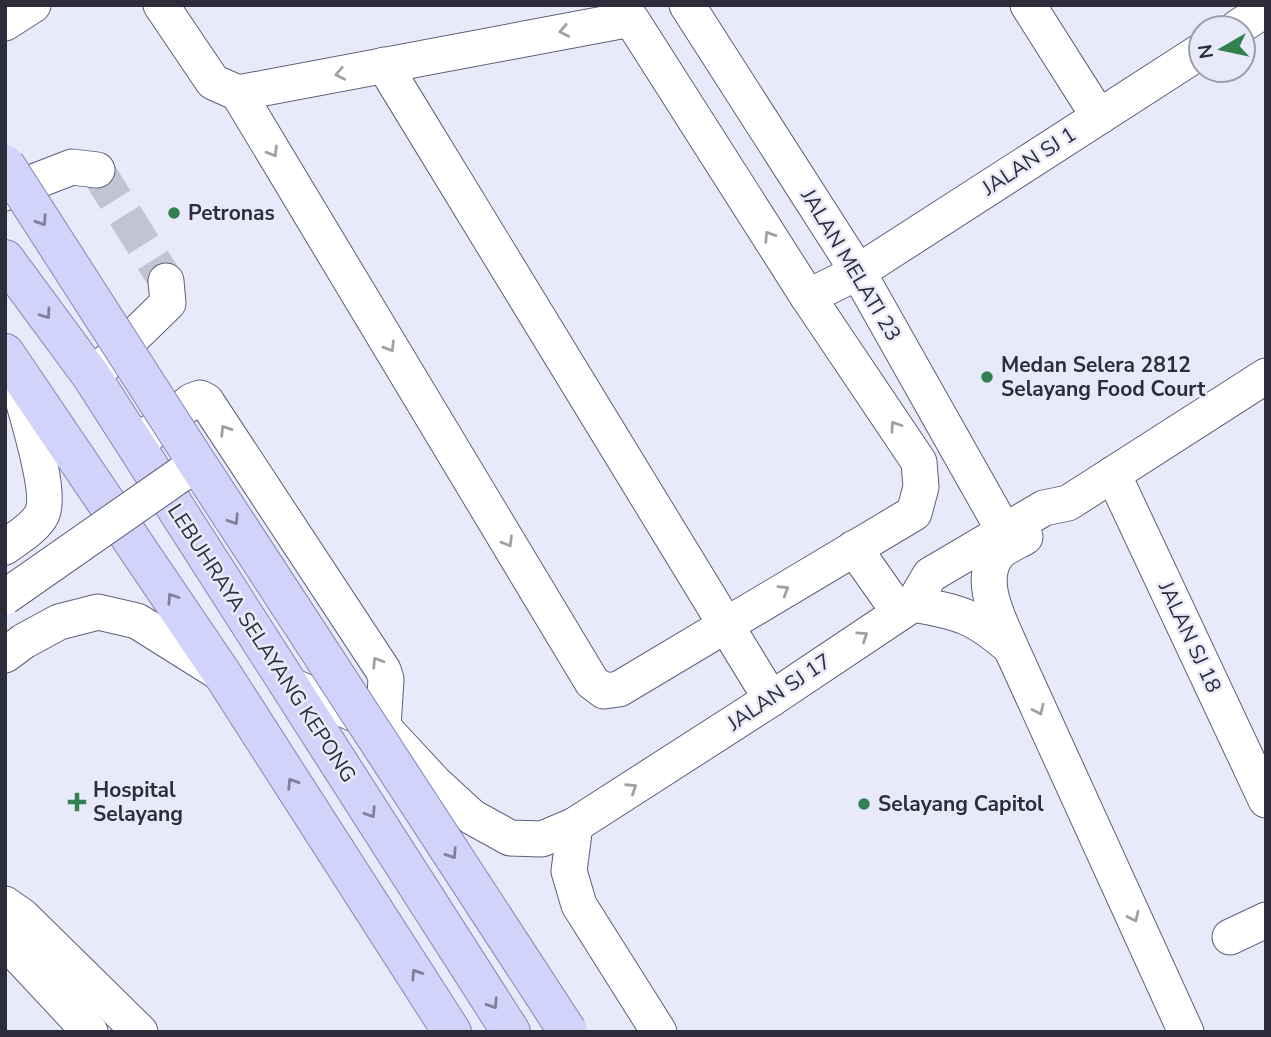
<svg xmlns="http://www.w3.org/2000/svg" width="1271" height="1037" font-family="'Nunito Sans',sans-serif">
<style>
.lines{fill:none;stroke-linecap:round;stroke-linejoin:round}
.minor-tunnel{stroke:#c3c4d3;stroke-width:35;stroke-dasharray:35 18;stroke-linecap:butt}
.minor-casing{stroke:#5e5f7e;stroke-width:37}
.major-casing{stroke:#8486b5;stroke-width:40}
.minor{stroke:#fff;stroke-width:35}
.major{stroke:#d2d3fa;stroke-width:38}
.minor-bridge-casing{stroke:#5e5f7e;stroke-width:37;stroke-linecap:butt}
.major-bridge-casing{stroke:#8486b5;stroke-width:40;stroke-linecap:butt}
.minor-bridge{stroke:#fff;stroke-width:35}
.major-bridge{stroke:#d2d3fa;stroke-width:38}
.oneway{stroke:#a0a0a6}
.oneway2{stroke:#7f809a}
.poi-dot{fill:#338151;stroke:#e9eaf9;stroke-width:2.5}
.labels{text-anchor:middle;stroke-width:5;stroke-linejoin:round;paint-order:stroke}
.street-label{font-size:21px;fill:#2c2c3a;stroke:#e9eaf9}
.poi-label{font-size:21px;font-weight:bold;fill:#2c2c3a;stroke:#e9eaf9;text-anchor:start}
</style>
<rect width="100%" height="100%" fill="#e9eaf9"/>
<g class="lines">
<!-- minor-tunnel -->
<path class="minor-tunnel" d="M97,170L166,281"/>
<defs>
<g id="minor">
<path d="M161,5L213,82L238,93L631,19L808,297L919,462L921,487L914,513L619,689L604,691L592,682L238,93"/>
<path d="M687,5L858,272L1004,531"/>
<path d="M1028,5L1099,117"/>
<path d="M5,23L33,5"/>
<path d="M1237,28L1266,9"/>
<path d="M384,65L771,699"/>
<path d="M5,193L72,167L97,170"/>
<path d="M808,297L858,272L1201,51"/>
<path d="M92,377L168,303L166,281"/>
<path d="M136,444L192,401L200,398L206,401L383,670L386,679L383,727"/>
<path d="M1113,474L1266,800"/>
<path d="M1025,537C1017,542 1003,547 997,555C977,581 1000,622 1011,648L1186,1032"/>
<path d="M5,547C17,538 35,528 42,514C53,490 23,404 16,375"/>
<path d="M854,548L899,612"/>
<path d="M913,604C959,612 975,616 1011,648"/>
<path d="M5,655L24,641L59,622L98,612L137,621L223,675"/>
<path d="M288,684L383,727L434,782L472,817L510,838L542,839L575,825L771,699L913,604L930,575L1044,508L1068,503L1266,376"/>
<path d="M575,825L569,871L579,905L659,1032"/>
<path d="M5,904L22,916L140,1032"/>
<path d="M1230,937L1266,920"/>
<path d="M5,941L90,1032"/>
</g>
<g id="major">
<path d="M5,259L92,377L511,1032"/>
<path d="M5,353L223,675L452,1032"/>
</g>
</defs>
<!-- minor casing -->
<use href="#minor" class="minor-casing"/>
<!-- major casing -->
<use href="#major" class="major-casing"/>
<!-- minor -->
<use href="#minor" class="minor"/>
<!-- major -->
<use href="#major" class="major"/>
<defs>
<path id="minor-bridge" d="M5,597L197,463"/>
<path id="major-bridge" d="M5,164L197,463L568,1032"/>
</defs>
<!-- minor-bridge casing -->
<use href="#minor-bridge" class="minor-bridge-casing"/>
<!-- major-bridge casing -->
<use href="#major-bridge" class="major-bridge-casing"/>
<!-- minor-bridge -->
<use href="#minor-bridge" class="minor-bridge"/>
<!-- major-bridge -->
<use href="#major-bridge" class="major-bridge"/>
</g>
<!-- one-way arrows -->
<defs><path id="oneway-chevron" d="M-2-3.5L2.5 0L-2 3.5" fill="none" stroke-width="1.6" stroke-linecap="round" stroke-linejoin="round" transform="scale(1.75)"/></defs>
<g class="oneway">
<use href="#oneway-chevron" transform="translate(564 31) rotate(169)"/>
<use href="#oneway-chevron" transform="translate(340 74) rotate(169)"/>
<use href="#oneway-chevron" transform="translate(273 152) rotate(59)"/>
<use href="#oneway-chevron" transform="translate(769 236) rotate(-123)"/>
<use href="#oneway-chevron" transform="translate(390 347) rotate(59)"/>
<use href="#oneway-chevron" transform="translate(895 426) rotate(-124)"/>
<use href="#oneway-chevron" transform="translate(225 430) rotate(-123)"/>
<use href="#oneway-chevron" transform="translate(508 542) rotate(59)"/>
<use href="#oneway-chevron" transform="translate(784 590) rotate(-31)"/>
<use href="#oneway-chevron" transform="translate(863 636) rotate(-34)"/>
<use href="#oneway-chevron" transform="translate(377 662) rotate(-122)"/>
<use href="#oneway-chevron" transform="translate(1039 710) rotate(65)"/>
<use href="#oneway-chevron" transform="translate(632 788) rotate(-33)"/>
<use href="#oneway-chevron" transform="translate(1134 917) rotate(65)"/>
</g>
<g class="oneway2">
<use href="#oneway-chevron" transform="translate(42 221) rotate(57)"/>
<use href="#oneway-chevron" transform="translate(46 314) rotate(54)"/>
<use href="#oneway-chevron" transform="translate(234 520) rotate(57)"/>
<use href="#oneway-chevron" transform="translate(172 598) rotate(-124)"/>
<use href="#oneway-chevron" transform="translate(292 783) rotate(-123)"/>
<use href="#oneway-chevron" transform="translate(371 813) rotate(57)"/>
<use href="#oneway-chevron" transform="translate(452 854) rotate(57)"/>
<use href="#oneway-chevron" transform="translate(416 974) rotate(-123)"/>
<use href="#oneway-chevron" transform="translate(493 1004) rotate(57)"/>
</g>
<!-- markers -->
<g class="poi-dot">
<circle cx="174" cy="213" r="7"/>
<circle cx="987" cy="377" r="7"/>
<path d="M73.5 791.5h7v7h7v7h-7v7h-7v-7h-7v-7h7z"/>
<circle cx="864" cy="804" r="7"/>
</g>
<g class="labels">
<!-- street labels -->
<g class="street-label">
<text transform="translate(1029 161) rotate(-33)" y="7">JALAN SJ 1</text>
<text transform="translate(851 265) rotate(59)" y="7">JALAN MELATI 23</text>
<text transform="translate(1190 637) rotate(65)" y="7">JALAN SJ 18</text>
<text transform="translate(262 643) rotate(57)" y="7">LEBUHRAYA SELAYANG KEPONG</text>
<text transform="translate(779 692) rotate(-34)" y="7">JALAN SJ 17</text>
</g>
<!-- poi labels -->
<g class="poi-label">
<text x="188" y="220">Petronas</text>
<text x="1001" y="372">Medan Selera 2812<tspan x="1001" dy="24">Selayang Food Court</tspan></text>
<text x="93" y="797">Hospital<tspan x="93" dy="24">Selayang</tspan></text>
<text x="878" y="811">Selayang Capitol</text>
</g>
</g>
<!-- border -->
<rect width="1271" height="1037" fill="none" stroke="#2c2c3a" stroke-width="14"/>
<!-- north arrow -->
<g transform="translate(1222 49) rotate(261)"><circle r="33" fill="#e9eaf9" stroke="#9d9ead" stroke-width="2"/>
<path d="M0-5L12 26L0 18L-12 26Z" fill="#338151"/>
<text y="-10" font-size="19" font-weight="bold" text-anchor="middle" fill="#2c2c3a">N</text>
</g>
</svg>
